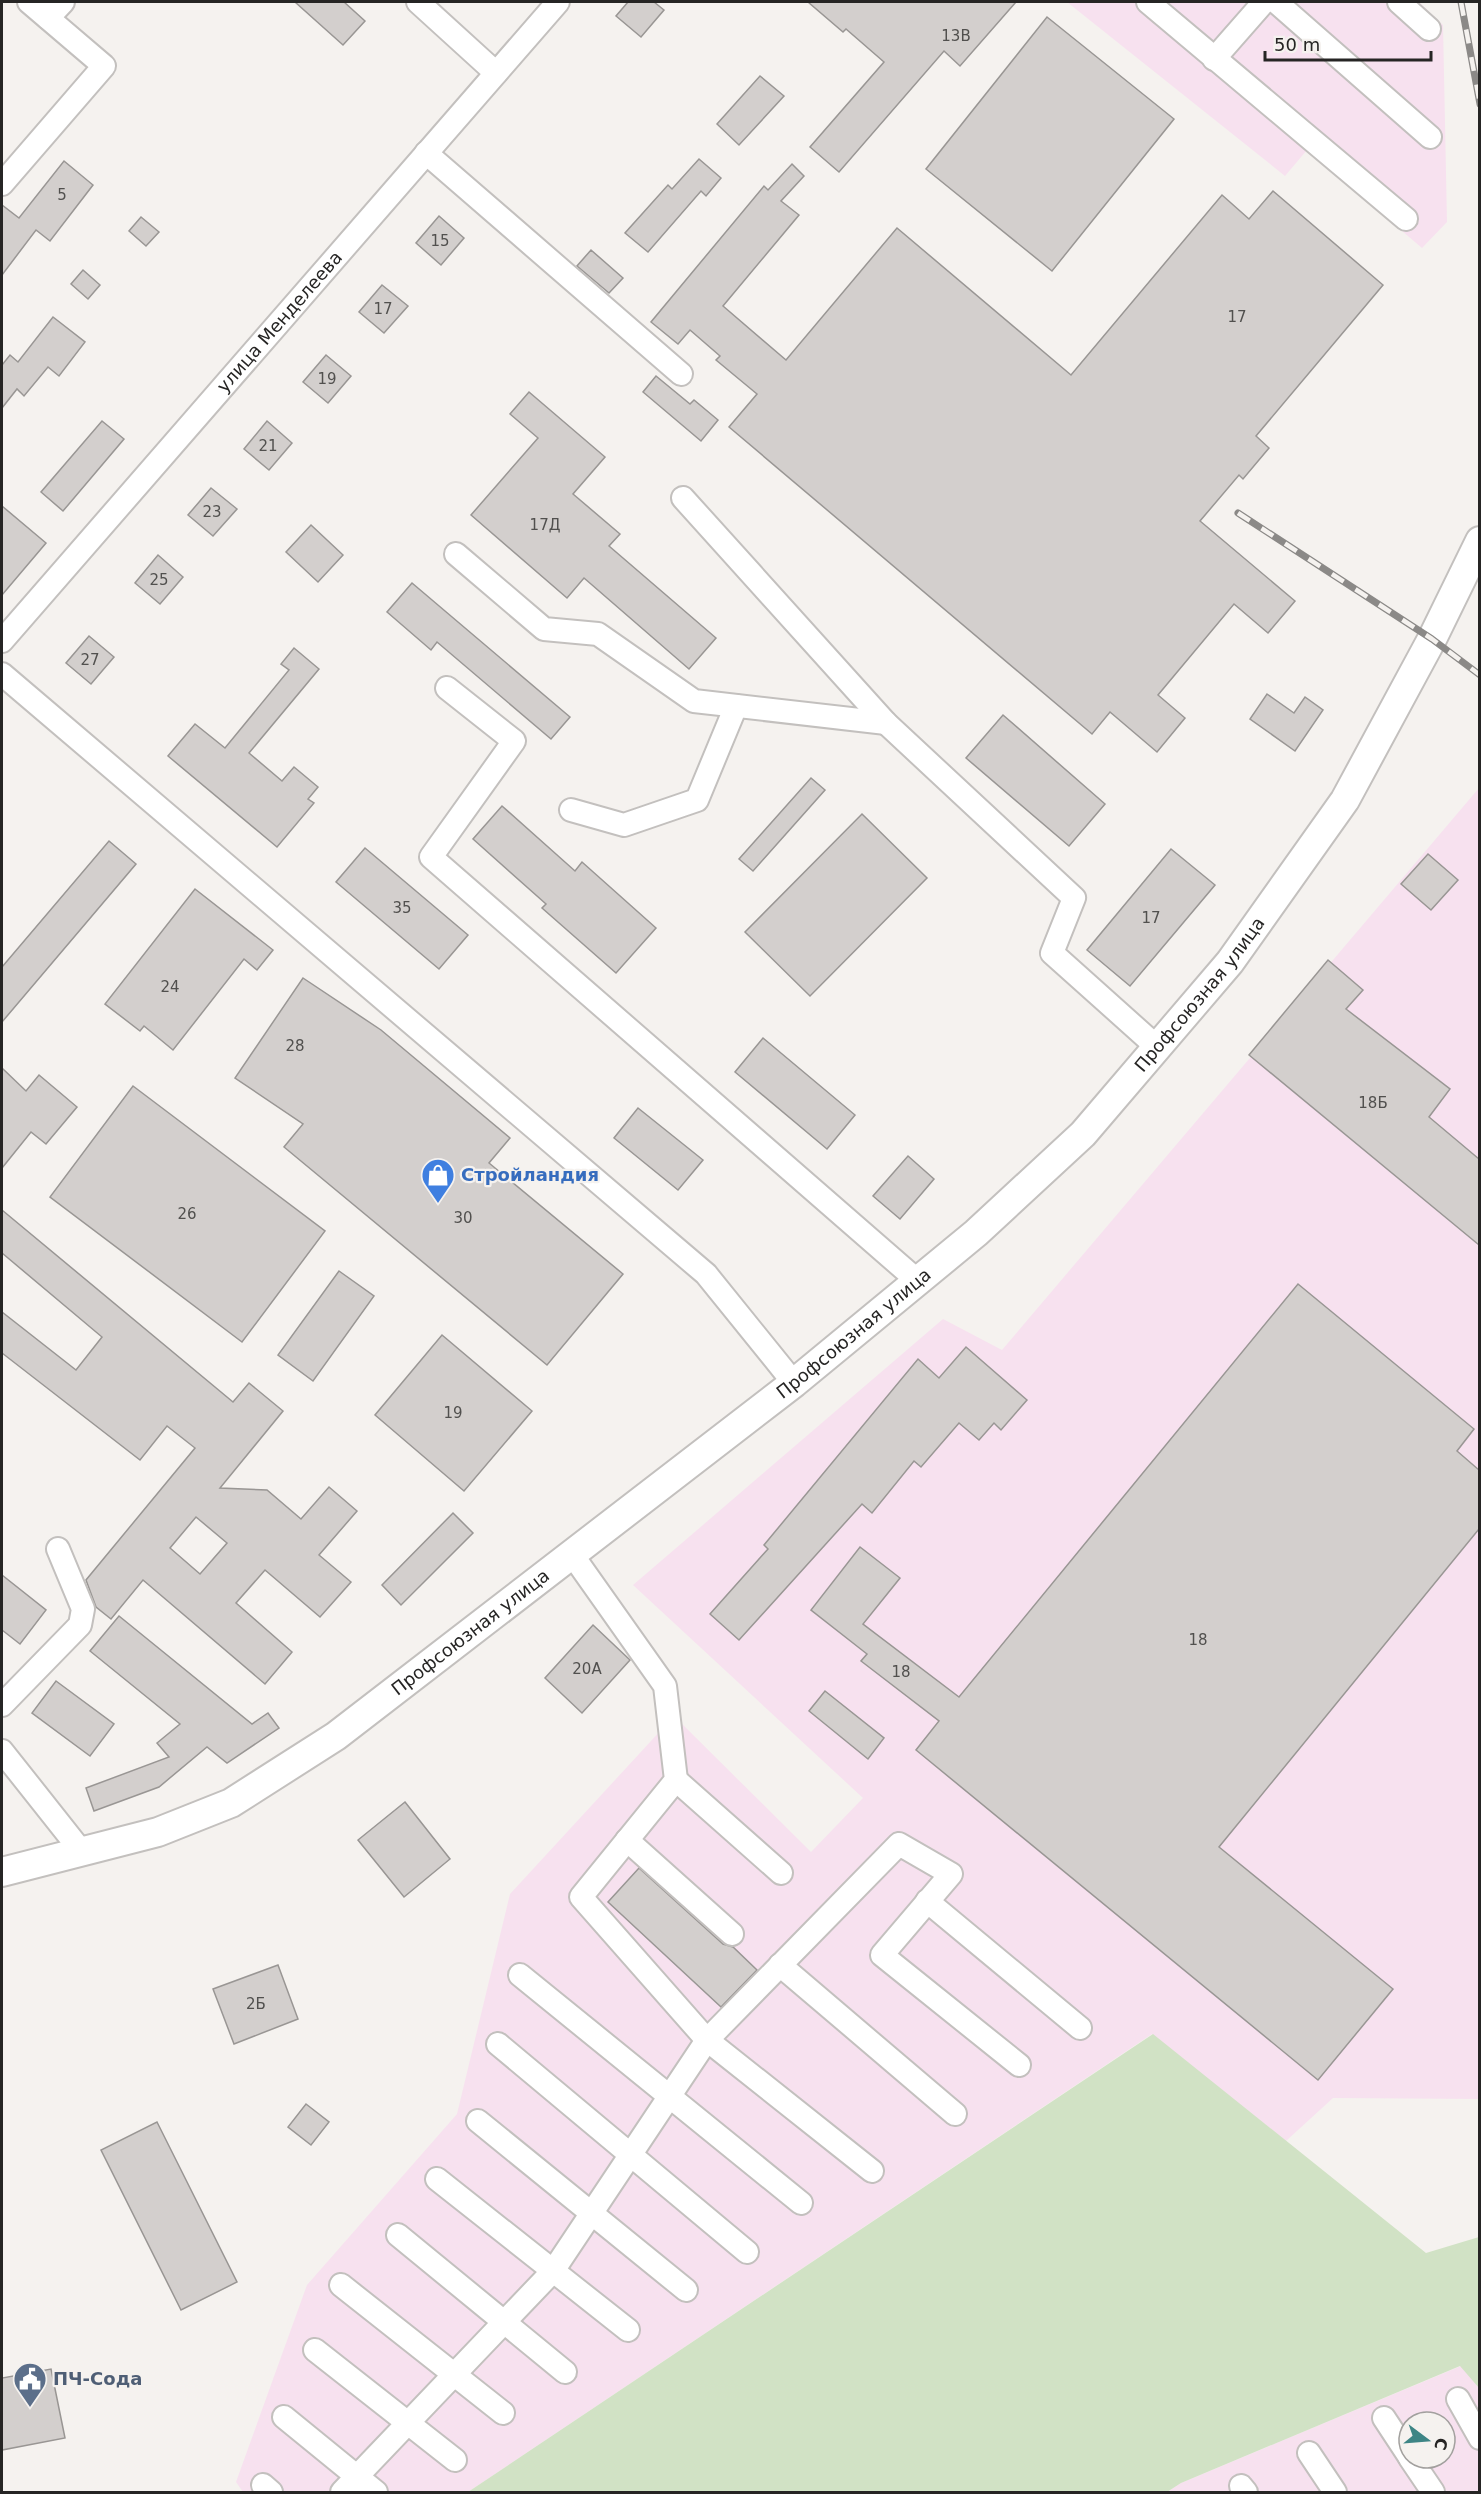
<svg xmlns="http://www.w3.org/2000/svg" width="1481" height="2494" font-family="'DejaVu Sans',sans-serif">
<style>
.industrial{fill:#f7e1ef;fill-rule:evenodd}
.green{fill:#d1e2c5}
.building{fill:#d3cfcd;stroke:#999694;stroke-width:1.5;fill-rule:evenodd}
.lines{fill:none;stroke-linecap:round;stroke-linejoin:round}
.minor-casing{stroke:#c3c0be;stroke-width:26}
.major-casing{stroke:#c3c0be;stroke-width:32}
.minor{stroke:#fff;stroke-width:22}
.major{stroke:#fff;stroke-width:28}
.rail-casing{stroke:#8b8987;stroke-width:7}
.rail{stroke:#f5f2ef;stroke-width:4.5;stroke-dasharray:14;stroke-linecap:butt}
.labels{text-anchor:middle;stroke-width:4.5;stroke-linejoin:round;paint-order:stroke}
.number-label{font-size:15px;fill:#51504e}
.street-label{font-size:18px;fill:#262524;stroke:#f5f2ef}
.shop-label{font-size:18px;font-weight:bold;fill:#366cbe;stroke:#f5f2ef;text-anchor:start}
.service-label{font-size:18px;font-weight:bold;fill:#4e5e75;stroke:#f5f2ef;text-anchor:start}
</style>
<rect width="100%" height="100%" fill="#f5f2ef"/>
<!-- industrial -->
<g class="industrial">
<path d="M1067,2H1419L1443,25L1447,222L1422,248L1307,150L1285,176Z"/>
<path d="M1479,788V2099L1333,2098L1286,2141L1152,2034L468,2492H243L236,2482L307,2285L457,2114L510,1894L674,1716L811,1852L863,1798L633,1585L943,1319L1002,1350Z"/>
<path d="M1461,2366L1479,2388V2492H1167L1181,2483ZM1409,2422H1445V2458H1409Z"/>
</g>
<!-- green -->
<path class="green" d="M1153,2034L1426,2253L1479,2237V2388L1460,2366L1181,2483L1167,2492H468Z"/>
<!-- building -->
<g class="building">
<path d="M295,2H344L365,21L343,45Z"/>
<path d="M628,2H654L664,10L641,37L616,16Z"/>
<path d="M808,2H1016L960,66L944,51L839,172L810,147L884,62L846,29L843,32Z"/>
<path d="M1047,17L1174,119L1052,271L926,169Z"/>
<path d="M760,76L784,96L739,145L717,124Z"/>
<path d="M699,159L721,178L706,196L701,191L648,252L625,233L668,185L672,189Z"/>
<path d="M64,161L93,185L50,241L36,230L2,275V205L19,218Z"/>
<path d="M792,164L804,176L781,201L799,215L723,306L786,360L897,228L1071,375L1222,195L1249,219L1273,191L1383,285L1256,436L1269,448L1243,479L1239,475L1200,521L1295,601L1268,633L1234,604L1158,695L1185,718L1157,752L1110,712L1092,734L729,427L757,394L716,360L720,356L690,330L678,344L651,322L764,186L768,190Z"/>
<path d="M439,216L464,238L441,265L416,243Z"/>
<path d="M141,217L159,232L146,246L129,231Z"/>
<path d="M591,250L623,278L609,293L577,266Z"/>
<path d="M83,270L100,285L88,299L71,284Z"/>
<path d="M382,285L408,306L384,333L359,312Z"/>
<path d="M53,317L85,342L59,376L48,367L24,396L17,389L2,408V365L10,355L18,362Z"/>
<path d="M326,355L351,376L328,403L303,382Z"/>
<path d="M656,376L690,404L694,400L718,420L701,441L643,392Z"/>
<path d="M529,392L605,457L573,494L620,534L609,546L716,638L689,669L584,578L567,598L471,515L538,438L510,414Z"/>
<path d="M102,421L124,439L63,511L41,492Z"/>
<path d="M267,421L292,443L269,470L244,449Z"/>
<path d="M211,488L237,509L213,536L188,515Z"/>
<path d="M2,506L46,543L2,595Z"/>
<path d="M311,525L343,555L318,582L286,552Z"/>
<path d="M158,555L183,577L160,604L135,583Z"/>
<path d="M412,583L570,717L551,739L437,642L431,650L387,612Z"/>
<path d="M89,636L114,657L91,684L66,663Z"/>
<path d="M294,648L319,669L249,753L282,781L294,767L318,787L308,799L314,803L277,847L168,756L195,724L225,748L289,670L281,664Z"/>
<path d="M1267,694L1294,713L1305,697L1323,710L1295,751L1250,719Z"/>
<path d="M1003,715L1105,804L1069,846L966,758Z"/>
<path d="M811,778L825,790L753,871L739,859Z"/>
<path d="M502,806L575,871L582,862L656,928L616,973L542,908L546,904L473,839Z"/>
<path d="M862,814L927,878L810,996L745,932Z"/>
<path d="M109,841L136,864L2,1022V967Z"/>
<path d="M365,848L468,935L439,969L336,882Z"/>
<path d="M1171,849L1215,885L1130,986L1087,950Z"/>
<path d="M1428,854L1458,880L1431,910L1401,884Z"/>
<path d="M195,889L273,950L257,970L244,959L173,1050L144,1026L140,1031L105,1004Z"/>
<path d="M1328,960L1363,990L1346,1009L1450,1089L1429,1117L1479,1159V1245L1249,1055Z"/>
<path d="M303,978L381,1030L510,1138L489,1163L623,1274L547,1365L284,1147L303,1124L235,1078Z"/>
<path d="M763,1038L855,1115L827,1149L735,1072Z"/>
<path d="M2,1068L26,1091L39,1075L77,1107L46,1144L31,1132L2,1168Z"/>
<path d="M133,1086L325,1231L242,1342L50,1197Z"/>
<path d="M638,1108L703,1160L678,1190L614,1138Z"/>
<path d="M908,1156L934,1179L900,1219L873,1196Z"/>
<path d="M2,1210L233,1402L249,1383L283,1411L220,1488L267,1490L301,1519L329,1487L357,1511L319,1555L351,1582L320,1617L265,1570L236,1603L292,1652L265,1684L143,1580L111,1619L96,1607L86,1580L195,1448L167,1426L140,1460L2,1353V1312L76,1370L102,1337L2,1253ZM196,1517L227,1543L200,1574L170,1548Z"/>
<path d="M339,1271L374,1296L313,1381L278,1355Z"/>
<path d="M1298,1284L1474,1429L1457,1451L1479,1470V1529L1219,1847L1393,1989L1318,2080L916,1750L939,1721L861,1661L867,1654L811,1610L860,1547L900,1578L863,1624L959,1697Z"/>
<path d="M442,1335L532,1411L464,1491L375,1415Z"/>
<path d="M966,1347L1027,1400L1001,1430L994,1423L979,1440L959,1423L921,1467L914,1461L872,1513L862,1504L739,1640L710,1614L768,1549L764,1545L918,1359L939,1378Z"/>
<path d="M453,1513L473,1533L401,1605L382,1585Z"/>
<path d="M2,1575L46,1610L20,1644L2,1630Z"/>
<path d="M119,1616L252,1724L268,1713L279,1728L227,1763L207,1747L159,1787L94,1811L86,1788L169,1757L157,1743L180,1724L90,1651Z"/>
<path d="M593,1625L630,1660L582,1713L545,1678Z"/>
<path d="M56,1681L114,1724L90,1756L32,1713Z"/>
<path d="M825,1691L884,1738L868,1759L809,1711Z"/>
<path d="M405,1802L450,1859L404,1897L358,1840Z"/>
<path d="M639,1868L723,1944L733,1947L757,1970L721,2007L608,1902Z"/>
<path d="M278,1965L298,2019L234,2044L213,1989Z"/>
<path d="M306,2104L329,2122L311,2145L288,2127Z"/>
<path d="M157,2122L237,2282L181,2310L101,2150Z"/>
<path d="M51,2369L65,2438L2,2450V2378Z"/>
</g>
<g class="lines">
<defs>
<g id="minor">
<path d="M418,2L496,73"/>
<path d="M1148,2L1406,219"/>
<path d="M1276,2L1430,137"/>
<path d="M1399,2L1429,29"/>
<path d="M48,18L63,2"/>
<path d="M1214,59L1264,2"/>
<path d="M426,153L681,374"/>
<path d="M2,184L104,66L29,2"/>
<path d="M683,498L886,723L1074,898L1052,953L1157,1047"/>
<path d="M456,554L544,629L598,634L694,701L886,723"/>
<path id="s1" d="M2,641L558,2"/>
<path d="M2,674L706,1274L794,1383"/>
<path d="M447,688L514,741L431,857L919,1282"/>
<path d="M571,810L624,825L697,800L736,706"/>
<path d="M2,1705L80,1625L83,1609L58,1549"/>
<path d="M2,1751L82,1852"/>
<path d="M676,1780L781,1873"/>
<path d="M627,1840L732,1934"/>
<path d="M927,1901L1080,2028"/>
<path d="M780,1965L955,2114"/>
<path d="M520,1975L801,2203"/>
<path d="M498,2044L747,2252"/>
<path d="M478,2121L686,2290"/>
<path d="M872,2171L707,2040L899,1844L951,1874L882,1955L1019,2065"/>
<path d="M437,2179L628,2330"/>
<path d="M398,2235L565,2372"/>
<path d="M341,2285L503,2413"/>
<path d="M315,2350L455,2460"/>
<path d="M1458,2399L1480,2438"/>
<path d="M284,2417L376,2492"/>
<path d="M1384,2418L1409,2456"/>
<path d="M1309,2453L1335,2492"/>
<path d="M1410,2458L1433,2492"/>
<path d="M263,2485L271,2492"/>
<path d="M1241,2486L1246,2492"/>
<path d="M342,2492L553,2271L707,2040L581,1897L676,1780L665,1686L571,1553"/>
</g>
<g id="major">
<path id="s2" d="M2,1872L158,1832L231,1803L336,1736L794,1383L976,1233L1083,1134L1230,962L1345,800L1432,639L1480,541"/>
</g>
</defs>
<!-- minor casing -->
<use href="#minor" class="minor-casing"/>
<!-- major casing -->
<use href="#major" class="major-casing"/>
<!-- minor -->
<use href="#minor" class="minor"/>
<!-- major -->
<use href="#major" class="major"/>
<defs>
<g id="rail">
<path d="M1461,2L1480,104"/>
<path d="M1238,513L1432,639L1480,675"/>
</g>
</defs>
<!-- rail casing -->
<use href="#rail" class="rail-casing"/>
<!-- rail -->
<use href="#rail" class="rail"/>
</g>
<!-- icons -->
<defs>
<symbol id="shop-pin" viewBox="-11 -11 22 30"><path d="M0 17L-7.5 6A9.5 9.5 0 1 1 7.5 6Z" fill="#3f7fe0" stroke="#f5f2ef"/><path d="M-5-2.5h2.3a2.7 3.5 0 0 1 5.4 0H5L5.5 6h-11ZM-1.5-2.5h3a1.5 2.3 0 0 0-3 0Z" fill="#fff"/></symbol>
<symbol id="civic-pin" viewBox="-11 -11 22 30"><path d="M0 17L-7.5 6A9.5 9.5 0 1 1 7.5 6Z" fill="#5c6f8a" stroke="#f5f2ef"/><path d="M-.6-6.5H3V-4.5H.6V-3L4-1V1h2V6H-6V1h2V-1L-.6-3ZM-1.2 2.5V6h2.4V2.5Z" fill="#fff"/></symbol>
</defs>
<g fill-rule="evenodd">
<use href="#shop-pin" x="419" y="1156" width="38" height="52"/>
<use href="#civic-pin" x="11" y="2360" width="38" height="52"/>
</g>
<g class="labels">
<!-- number labels -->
<g class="number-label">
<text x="956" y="41">13В</text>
<text x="62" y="200">5</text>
<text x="440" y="246">15</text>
<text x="383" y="314">17</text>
<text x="1237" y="322">17</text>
<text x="327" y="384">19</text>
<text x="268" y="451">21</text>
<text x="212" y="517">23</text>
<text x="545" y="530">17Д</text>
<text x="159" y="585">25</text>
<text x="90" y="665">27</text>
<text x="402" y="913">35</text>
<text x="1151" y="923">17</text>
<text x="170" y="992">24</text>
<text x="295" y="1051">28</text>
<text x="1373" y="1108">18Б</text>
<text x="187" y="1219">26</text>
<text x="463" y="1223">30</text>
<text x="453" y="1418">19</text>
<text x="1198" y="1645">18</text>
<text x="587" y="1674">20А</text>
<text x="901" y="1677">18</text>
<text x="256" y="2009">2Б</text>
</g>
<!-- street labels -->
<g class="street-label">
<text dy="6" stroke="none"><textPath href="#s1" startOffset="423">улица Менделеева</textPath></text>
<text dy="6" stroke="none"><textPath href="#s2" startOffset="1506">Профсоюзная улица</textPath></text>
<text dy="6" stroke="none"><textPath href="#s2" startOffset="1020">Профсоюзная улица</textPath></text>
<text dy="6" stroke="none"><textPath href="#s2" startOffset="534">Профсоюзная улица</textPath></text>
</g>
<!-- shop labels -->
<g class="shop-label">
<text x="461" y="1181">Стройландия</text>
</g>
<!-- service labels -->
<g class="service-label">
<text x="53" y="2385">ПЧ-Сода</text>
</g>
</g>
<!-- border -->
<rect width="1481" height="2494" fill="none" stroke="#262524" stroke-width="6"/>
<!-- north arrow -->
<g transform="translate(1427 2440) rotate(106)"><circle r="28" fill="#f5f2ef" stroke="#a2a09e" stroke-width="1.5"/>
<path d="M0-4.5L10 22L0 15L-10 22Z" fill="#3d8585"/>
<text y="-9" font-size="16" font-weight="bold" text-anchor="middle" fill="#262524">С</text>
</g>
<!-- scale -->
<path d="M1265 51v9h166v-9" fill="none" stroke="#262524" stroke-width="3"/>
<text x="1274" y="51" font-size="18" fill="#262524" stroke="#f5f2ef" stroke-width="4.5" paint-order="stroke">50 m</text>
</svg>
